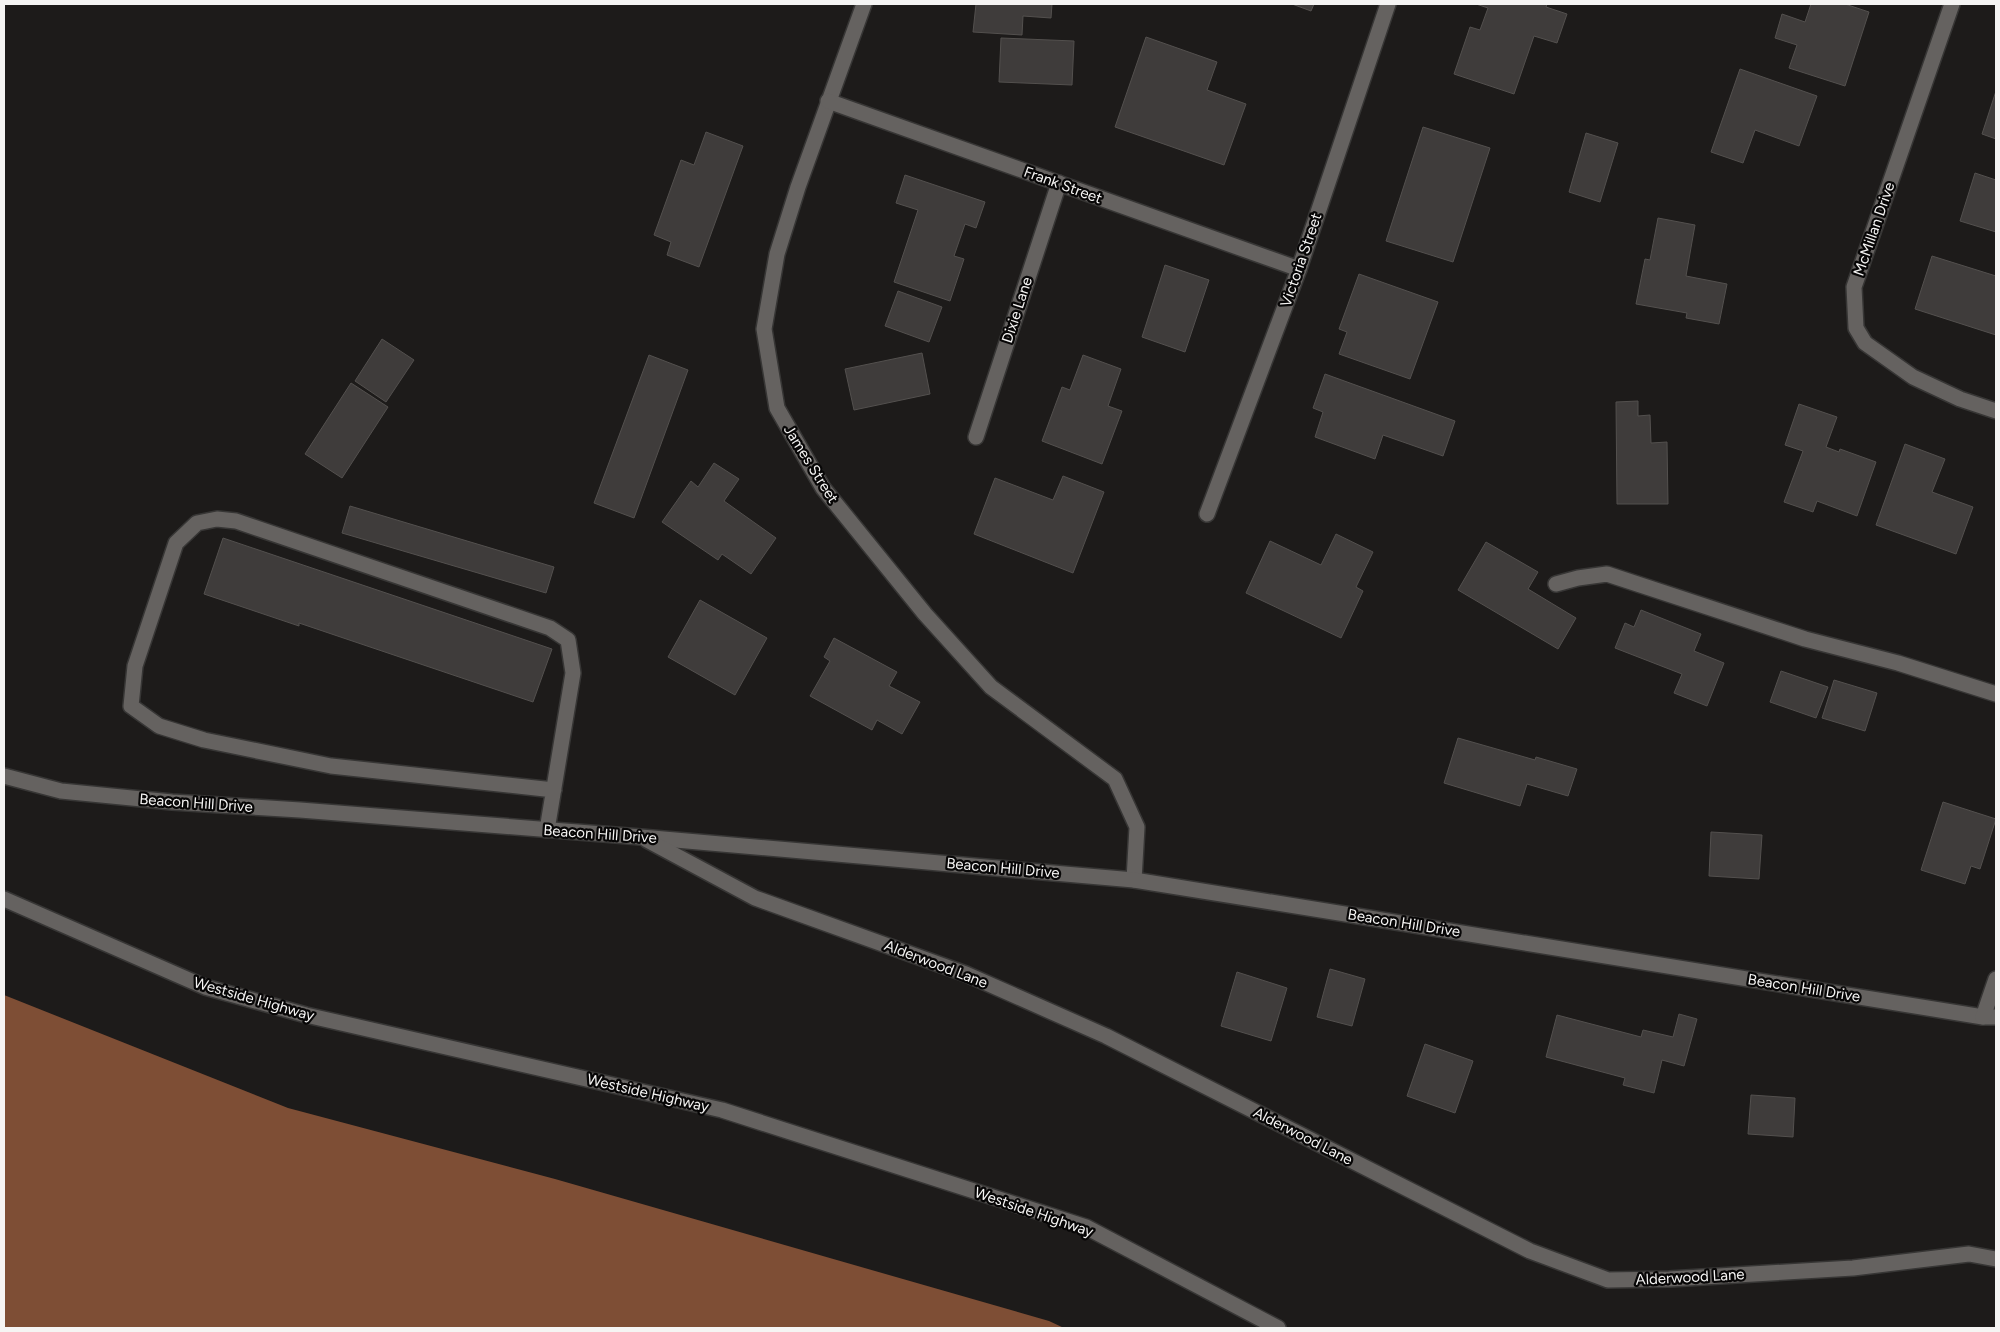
<svg xmlns="http://www.w3.org/2000/svg" width="2000" height="1332" font-family="Figtree,sans-serif">
<style>
.water{fill:#7e4e35}
.building{fill:#3f3c3b;stroke:#53504e}
.lines{fill:none;stroke-linecap:round;stroke-linejoin:round}
.lane-casing{stroke:#373635;stroke-width:18}
.street-casing{stroke:#373635;stroke-width:18}
.secondary-casing{stroke:#373635;stroke-width:18}
.lane{stroke:#656260;stroke-width:15}
.street{stroke:#656260;stroke-width:15}
.secondary{stroke:#656260;stroke-width:15}
.labels{text-anchor:middle;stroke-width:4.5;stroke-linejoin:round;paint-order:stroke}
.street-label{font-size:15px;fill:#f5f4f3;stroke:#070606}
</style>
<rect width="100%" height="100%" fill="#1d1b1a"/>
<!-- water -->
<path class="water" d="M4,995L288,1108L555,1179L1049,1321L1064,1328H4Z"/>
<!-- building -->
<g class="building">
<path d="M976,4H1052L1051,18L1023,16L1022,35L973,32Z"/>
<path d="M1292,4H1314L1311,11Z"/>
<path d="M1476,4H1547L1546,7L1567,14L1557,43L1534,36L1514,94L1454,74L1470,27L1480,30L1488,8Z"/>
<path d="M1811,4H1845L1869,12L1845,86L1789,68L1797,45L1775,38L1782,14L1805,22Z"/>
<path d="M1146,37L1217,62L1207,90L1246,104L1224,165L1115,127Z"/>
<path d="M1001,38L1074,41L1072,85L999,82Z"/>
<path d="M1740,69L1817,96L1799,146L1755,130L1743,163L1711,152Z"/>
<path d="M1996,91V139L1982,134Z"/>
<path d="M1423,127L1490,148L1453,262L1386,241Z"/>
<path d="M706,132L743,146L699,267L667,255L671,242L654,235L681,160L694,165Z"/>
<path d="M1586,133L1618,143L1600,202L1569,192Z"/>
<path d="M1975,173L1996,180V232L1960,221Z"/>
<path d="M905,175L985,202L976,228L965,224L954,256L964,259L950,301L894,282L918,210L896,203Z"/>
<path d="M1658,218L1695,225L1686,276L1727,284L1719,324L1686,318L1687,313L1636,304L1645,259L1650,260Z"/>
<path d="M1932,256L1996,276V335L1915,309Z"/>
<path d="M1165,265L1209,280L1185,352L1142,337Z"/>
<path d="M1359,274L1438,302L1410,379L1339,354L1347,332L1339,329Z"/>
<path d="M898,291L942,307L929,342L885,326Z"/>
<path d="M382,339L414,360L386,402L355,381Z"/>
<path d="M922,353L930,394L854,410L845,369Z"/>
<path d="M649,355L688,370L634,518L594,503Z"/>
<path d="M1083,355L1121,369L1108,406L1122,411L1102,464L1042,441L1062,387L1070,390Z"/>
<path d="M1325,374L1455,421L1443,456L1383,435L1375,459L1315,437L1323,412L1313,408Z"/>
<path d="M351,383L388,407L342,478L305,454Z"/>
<path d="M1638,401V416L1650,415L1651,443L1667,442L1668,504H1617L1616,402Z"/>
<path d="M1799,404L1837,417L1826,447L1839,452L1840,449L1876,462L1857,516L1817,501L1813,512L1784,502L1803,451L1785,445Z"/>
<path d="M1905,444L1945,459L1932,492L1973,507L1956,554L1876,525Z"/>
<path d="M714,463L739,479L724,501L776,538L751,574L722,554L718,560L662,522L691,481L698,487Z"/>
<path d="M1063,476L1104,492L1073,573L974,534L995,478L1053,500Z"/>
<path d="M350,506L554,567L546,593L342,533Z"/>
<path d="M1336,534L1373,552L1356,587L1363,591L1341,638L1246,593L1270,541L1321,565Z"/>
<path d="M223,538L552,649L533,702L299,623V626L204,594Z"/>
<path d="M1486,542L1538,572L1528,589L1576,618L1558,649L1458,590Z"/>
<path d="M700,600L767,638L735,695L668,657Z"/>
<path d="M1641,610L1701,634L1694,651L1724,663L1707,706L1674,693L1682,674L1615,648L1625,623L1634,627Z"/>
<path d="M834,638L897,672L889,686L920,702L902,734L877,720L872,730L810,696L830,661L824,657Z"/>
<path d="M1781,671L1828,687L1816,718L1770,702Z"/>
<path d="M1834,680L1877,693L1865,731L1822,718Z"/>
<path d="M1458,738L1535,760L1536,757L1577,769L1568,796L1527,784L1520,806L1444,783Z"/>
<path d="M1943,802L1996,819L1980,869L1971,866L1965,884L1921,870Z"/>
<path d="M1711,832L1762,835L1759,879L1709,876Z"/>
<path d="M1330,969L1365,979L1352,1026L1317,1017Z"/>
<path d="M1237,972L1287,988L1271,1041L1221,1026Z"/>
<path d="M1679,1014L1697,1019L1684,1066L1662,1060L1654,1093L1623,1085L1625,1078L1546,1057L1557,1015L1641,1037L1643,1030L1673,1037Z"/>
<path d="M1425,1044L1473,1061L1455,1113L1407,1096Z"/>
<path d="M1751,1095L1795,1098L1793,1137L1748,1134Z"/>
</g>
<g class="lines">
<defs>
<g id="lane">
<path d="M1556,584L1578,578L1607,574L1805,639L1898,663L1996,694"/>
<path d="M547,830L573,673L568,640L550,628L236,521L217,519L197,523L176,543L135,666L131,706L159,726L204,740L331,766L554,790"/>
</g>
<g id="street">
<path d="M864,4L798,187L777,254L764,329L777,408L823,488L925,614L991,687L1115,779L1137,827L1134,880"/>
<path d="M1952,4L1854,287L1856,328L1865,343L1913,377L1960,399L1996,411"/>
<path d="M828,101L1299,269"/>
<path d="M976,437L1059,183"/>
<path d="M1207,514L1299,269L1388,4"/>
<path d="M4,776L61,791L172,802L300,810L641,837L1134,880L1983,1017H1996"/>
<path d="M647,840L755,898L966,974L1106,1036L1530,1251L1608,1280L1669,1279L1853,1268L1969,1254L1996,1259"/>
<path d="M1983,1017L1996,979"/>
</g>
<path id="secondary" d="M4,899L205,987L306,1015L722,1110L1086,1227L1278,1328"/>
</defs>
<!-- lane casing -->
<use href="#lane" class="lane-casing"/>
<!-- street casing -->
<use href="#street" class="street-casing"/>
<!-- secondary casing -->
<use href="#secondary" class="secondary-casing"/>
<!-- lane -->
<use href="#lane" class="lane"/>
<!-- street -->
<use href="#street" class="street"/>
<!-- secondary -->
<use href="#secondary" class="secondary"/>
</g>
<g class="labels">
<!-- street labels -->
<g class="street-label">
<text transform="translate(1063 185) rotate(20)" y="5">Frank Street</text>
<text transform="translate(1874 229) rotate(-71)" y="5">McMillan Drive</text>
<text transform="translate(1301 260) rotate(-71)" y="5">Victoria Street</text>
<text transform="translate(1017 310) rotate(-72)" y="5">Dixie Lane</text>
<text transform="translate(811 464) rotate(58)" y="5">James Street</text>
<text transform="translate(196 803) rotate(4)" y="5">Beacon Hill Drive</text>
<text transform="translate(600 834) rotate(4)" y="5">Beacon Hill Drive</text>
<text transform="translate(1003 868) rotate(5)" y="5">Beacon Hill Drive</text>
<text transform="translate(1404 923) rotate(9)" y="5">Beacon Hill Drive</text>
<text transform="translate(936 964) rotate(21)" y="5">Alderwood Lane</text>
<text transform="translate(1804 988) rotate(9)" y="5">Beacon Hill Drive</text>
<text transform="translate(254 999) rotate(16)" y="5">Westside Highway</text>
<text transform="translate(648 1093) rotate(13)" y="5">Westside Highway</text>
<text transform="translate(1303 1136) rotate(27)" y="5">Alderwood Lane</text>
<text transform="translate(1034 1212) rotate(19)" y="5">Westside Highway</text>
<text transform="translate(1690 1277) rotate(-3)" y="5">Alderwood Lane</text>
</g>
</g>
<!-- border -->
<rect width="2000" height="1332" fill="none" stroke="#f5f4f3" stroke-width="10"/>
</svg>
